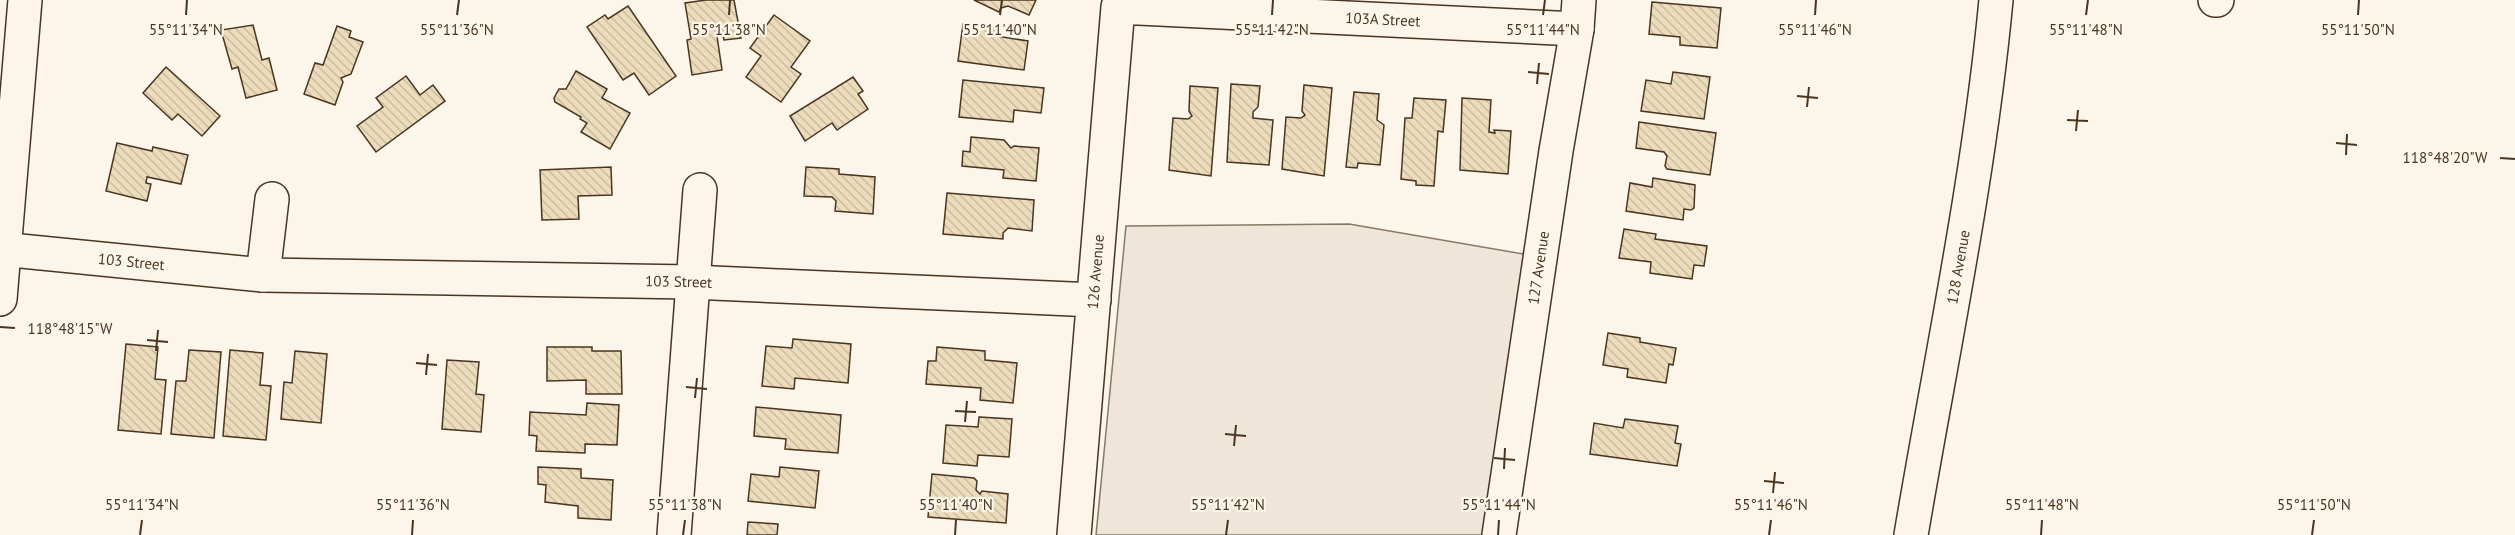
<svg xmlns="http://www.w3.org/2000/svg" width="2515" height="535" font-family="'PT Sans',sans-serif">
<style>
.park{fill:#ede6d9;stroke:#887966;stroke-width:1.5}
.building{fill:url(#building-back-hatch);stroke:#4a3520;stroke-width:1.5}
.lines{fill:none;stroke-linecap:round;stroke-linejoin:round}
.minor-casing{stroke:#4a3520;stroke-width:36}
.minor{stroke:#fbf6e9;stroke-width:33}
.ticks{fill:none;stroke:#4a3520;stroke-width:2}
.labels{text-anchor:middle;stroke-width:4.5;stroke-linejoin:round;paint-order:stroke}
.street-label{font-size:15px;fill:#4a3520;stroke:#fbf6e9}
.ticks-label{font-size:15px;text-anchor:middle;fill:#4a3520;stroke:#fbf6e9;stroke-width:4.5;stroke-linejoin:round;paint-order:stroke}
</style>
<defs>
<pattern id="building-back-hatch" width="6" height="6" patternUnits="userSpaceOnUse" patternTransform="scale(1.5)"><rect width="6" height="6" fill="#ecdcbc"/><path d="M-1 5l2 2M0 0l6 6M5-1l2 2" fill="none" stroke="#ccbda1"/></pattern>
</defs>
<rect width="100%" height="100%" fill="#fbf6e9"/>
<!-- park -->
<path class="park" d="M1349,224L1541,257L1499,535H1096L1126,226Z"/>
<!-- building -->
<g class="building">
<path d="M706,0H734L741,38L724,40L723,35L717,36L722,70L692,75L687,40L691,39L685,3Z"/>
<path d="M974,0H1036L1029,15L1008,6L1001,8L999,12Z"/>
<path d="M1652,2L1721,8L1717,48L1680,45V37L1649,34Z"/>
<path d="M628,6L676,76L649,95L634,73L623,80L587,27L605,15L608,19Z"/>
<path d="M774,15L810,41L791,67L801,74L781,102L746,77L761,56L750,48Z"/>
<path d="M963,24L998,28L996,36L1028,41L1024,70L958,61Z"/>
<path d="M253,25L262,60L269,58L277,90L246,98L238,67L232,69L221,30Z"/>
<path d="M337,26L351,31L349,37L363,42L351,74L341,78L343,82L335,105L304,94L315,63L323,65Z"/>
<path d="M166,67L220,116L202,136L178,114L172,120L143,93Z"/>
<path d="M576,71L607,89L602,98L630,113L610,149L581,132L587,123L580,119L581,117L555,102L554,98L559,89H566Z"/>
<path d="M1673,72L1710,77L1704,119L1641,111L1646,80L1671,84Z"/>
<path d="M406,76L420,95L433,85L445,101L376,152L357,126L383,107L376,98Z"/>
<path d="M853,77L863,91L858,94L868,109L837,130L832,123L805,141L790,116Z"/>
<path d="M963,80L1044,88L1041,113L1014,110L1013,122L959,117Z"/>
<path d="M1231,84L1260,86L1258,107L1253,112V118L1273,120L1269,165L1227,162Z"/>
<path d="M1304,85L1332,88L1324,176L1282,169L1286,117L1301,118L1305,115L1302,111Z"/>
<path d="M1190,86L1218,88L1211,176L1169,170L1173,118L1188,119L1192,116L1189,111Z"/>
<path d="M1354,92L1379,94L1377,120L1384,125L1380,165L1358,163L1357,168L1346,167Z"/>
<path d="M1414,98L1446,100L1443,132L1438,131L1434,186L1416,185V181L1401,179L1405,118H1412Z"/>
<path d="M1462,98L1491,100L1489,132L1495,133L1494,130L1511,131L1508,174L1460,170Z"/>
<path d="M1639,122L1716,133L1710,175L1667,169L1665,166L1667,156L1664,152L1636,148Z"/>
<path d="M971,137L1004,140L1011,148L1014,146L1039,148L1036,181L1003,178L1004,170L962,166L963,151L970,152Z"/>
<path d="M117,143L152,151L153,147L188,155L181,184L147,177L146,183L151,184L147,201L106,191Z"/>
<path d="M611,167L612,195L578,196L579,219L542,220L540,170Z"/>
<path d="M806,167L839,169V174L875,177L873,214L835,211L836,201L832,197L804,196Z"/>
<path d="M1653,178L1695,185L1694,208L1691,210L1684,209L1683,220L1626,211L1630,183L1652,187Z"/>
<path d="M947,193L1034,200L1032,231L1008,228L1003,233V239L943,234Z"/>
<path d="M1624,229L1656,234L1655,239L1707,246L1704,266L1694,265L1692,279L1650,273L1651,262L1619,258Z"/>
<path d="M1608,333L1640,338V342L1676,348L1673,365L1669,364L1666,383L1627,377L1628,369L1603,365Z"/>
<path d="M793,339L851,344L848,383L795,378L794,389L762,386L766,346L792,348Z"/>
<path d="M126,344L158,347L155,379L166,380L161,434L118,430Z"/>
<path d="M547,347H592V351H621L622,394H586V380L547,381Z"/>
<path d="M937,347L985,351V360L1017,363L1013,403L980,400L981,388L926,384L928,361H936Z"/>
<path d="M189,350L221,352L214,438L171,434L176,381H186Z"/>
<path d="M230,350L263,353L260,385L271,386L266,440L223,436Z"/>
<path d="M295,351L327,354L321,423L281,419L284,382L292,383Z"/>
<path d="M447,360L479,362L476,394L484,395L481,432L442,429Z"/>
<path d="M587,403L619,405L617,445L585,444V453L536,451L537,436L529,435L530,412L586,415Z"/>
<path d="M756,407L841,415L838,453L785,449L786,439L754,436Z"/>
<path d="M979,417L1012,419L1009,457L978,455L977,466L943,463L946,425L978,427Z"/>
<path d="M1625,419L1678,426L1675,443L1681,444L1677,466L1590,454L1594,423L1623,428Z"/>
<path d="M538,467L581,469V478L613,480L611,520L578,518V506L545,502L546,485L538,484Z"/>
<path d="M780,467L819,471L815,508L748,501L751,474L779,477Z"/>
<path d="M932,474L974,478L977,481L976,490L980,494L982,491L1008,494L1006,523L928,517Z"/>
<path d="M748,522L778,524L777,535H747Z"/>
</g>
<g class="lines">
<defs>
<g id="minor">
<path d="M2215,0H2217"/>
<path id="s1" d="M0,249L263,275L691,282L1094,300"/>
<path d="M263,275L272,199"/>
<path d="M0,299L25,0"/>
<path d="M674,535L700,190"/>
<path id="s2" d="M1074,535L1118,7L1577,29"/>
<path id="s3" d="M1499,535L1556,151L1577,29L1579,0"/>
<path id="s4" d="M1911,535C1941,357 1979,180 1996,0"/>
</g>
</defs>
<!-- minor casing -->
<use href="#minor" class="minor-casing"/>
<!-- minor -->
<use href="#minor" class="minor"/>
</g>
<!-- ticks -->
<path class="ticks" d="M186,15L187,0M457,15L459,0M729,15L730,0M1000,15L1002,0M1272,15L1273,0M1543,15L1545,0M1815,15L1816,0M2086,15L2088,0M2358,15L2359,0M1528,72L1549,74M1537,84L1539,63M1797,96L1818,98M1807,107L1809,87M2067,120L2088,121M2076,131L2078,110M2336,143L2357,145M2346,155L2347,134M2500,158L2515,159M0,327L15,328M147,340L168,342M156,351L158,330M416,363L437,365M426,375L428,354M686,387L707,389M695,398L697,378M955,411L976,412M965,422L967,401M1225,434L1246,436M1234,446L1236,425M1494,458L1515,460M1504,469L1505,448M1764,481L1784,483M1773,493L1775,472M140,535L142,520M412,535L413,520M683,535L685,520M955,535L956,520M1226,535L1228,520M1498,535L1499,520M1769,535L1771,520M2041,535L2042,520M2312,535L2314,520"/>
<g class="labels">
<!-- street labels -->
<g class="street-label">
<text dy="5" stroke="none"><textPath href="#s2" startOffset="795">103A Street</textPath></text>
<text dy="5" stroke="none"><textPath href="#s1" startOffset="132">103 Street</textPath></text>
<text dy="5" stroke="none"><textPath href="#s3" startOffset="270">127 Avenue</textPath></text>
<text dy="5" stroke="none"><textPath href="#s4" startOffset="272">128 Avenue</textPath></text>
<text dy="5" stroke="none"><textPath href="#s2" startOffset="264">126 Avenue</textPath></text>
<text dy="5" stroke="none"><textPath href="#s1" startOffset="680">103 Street</textPath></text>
</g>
</g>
<g class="ticks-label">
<text x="186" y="35">55°11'34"N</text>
<text x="457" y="35">55°11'36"N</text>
<text x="729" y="35">55°11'38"N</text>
<text x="1000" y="35">55°11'40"N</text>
<text x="1272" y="35">55°11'42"N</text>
<text x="1543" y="35">55°11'44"N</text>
<text x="1815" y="35">55°11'46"N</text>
<text x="2086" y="35">55°11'48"N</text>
<text x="2358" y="35">55°11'50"N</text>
<text x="2445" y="163">118°48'20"W</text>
<text x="70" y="334">118°48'15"W</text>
<text x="142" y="510">55°11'34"N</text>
<text x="413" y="510">55°11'36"N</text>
<text x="685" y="510">55°11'38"N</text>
<text x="956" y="510">55°11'40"N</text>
<text x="1228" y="510">55°11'42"N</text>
<text x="1499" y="510">55°11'44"N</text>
<text x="1771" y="510">55°11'46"N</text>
<text x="2042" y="510">55°11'48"N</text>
<text x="2314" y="510">55°11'50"N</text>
</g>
</svg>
